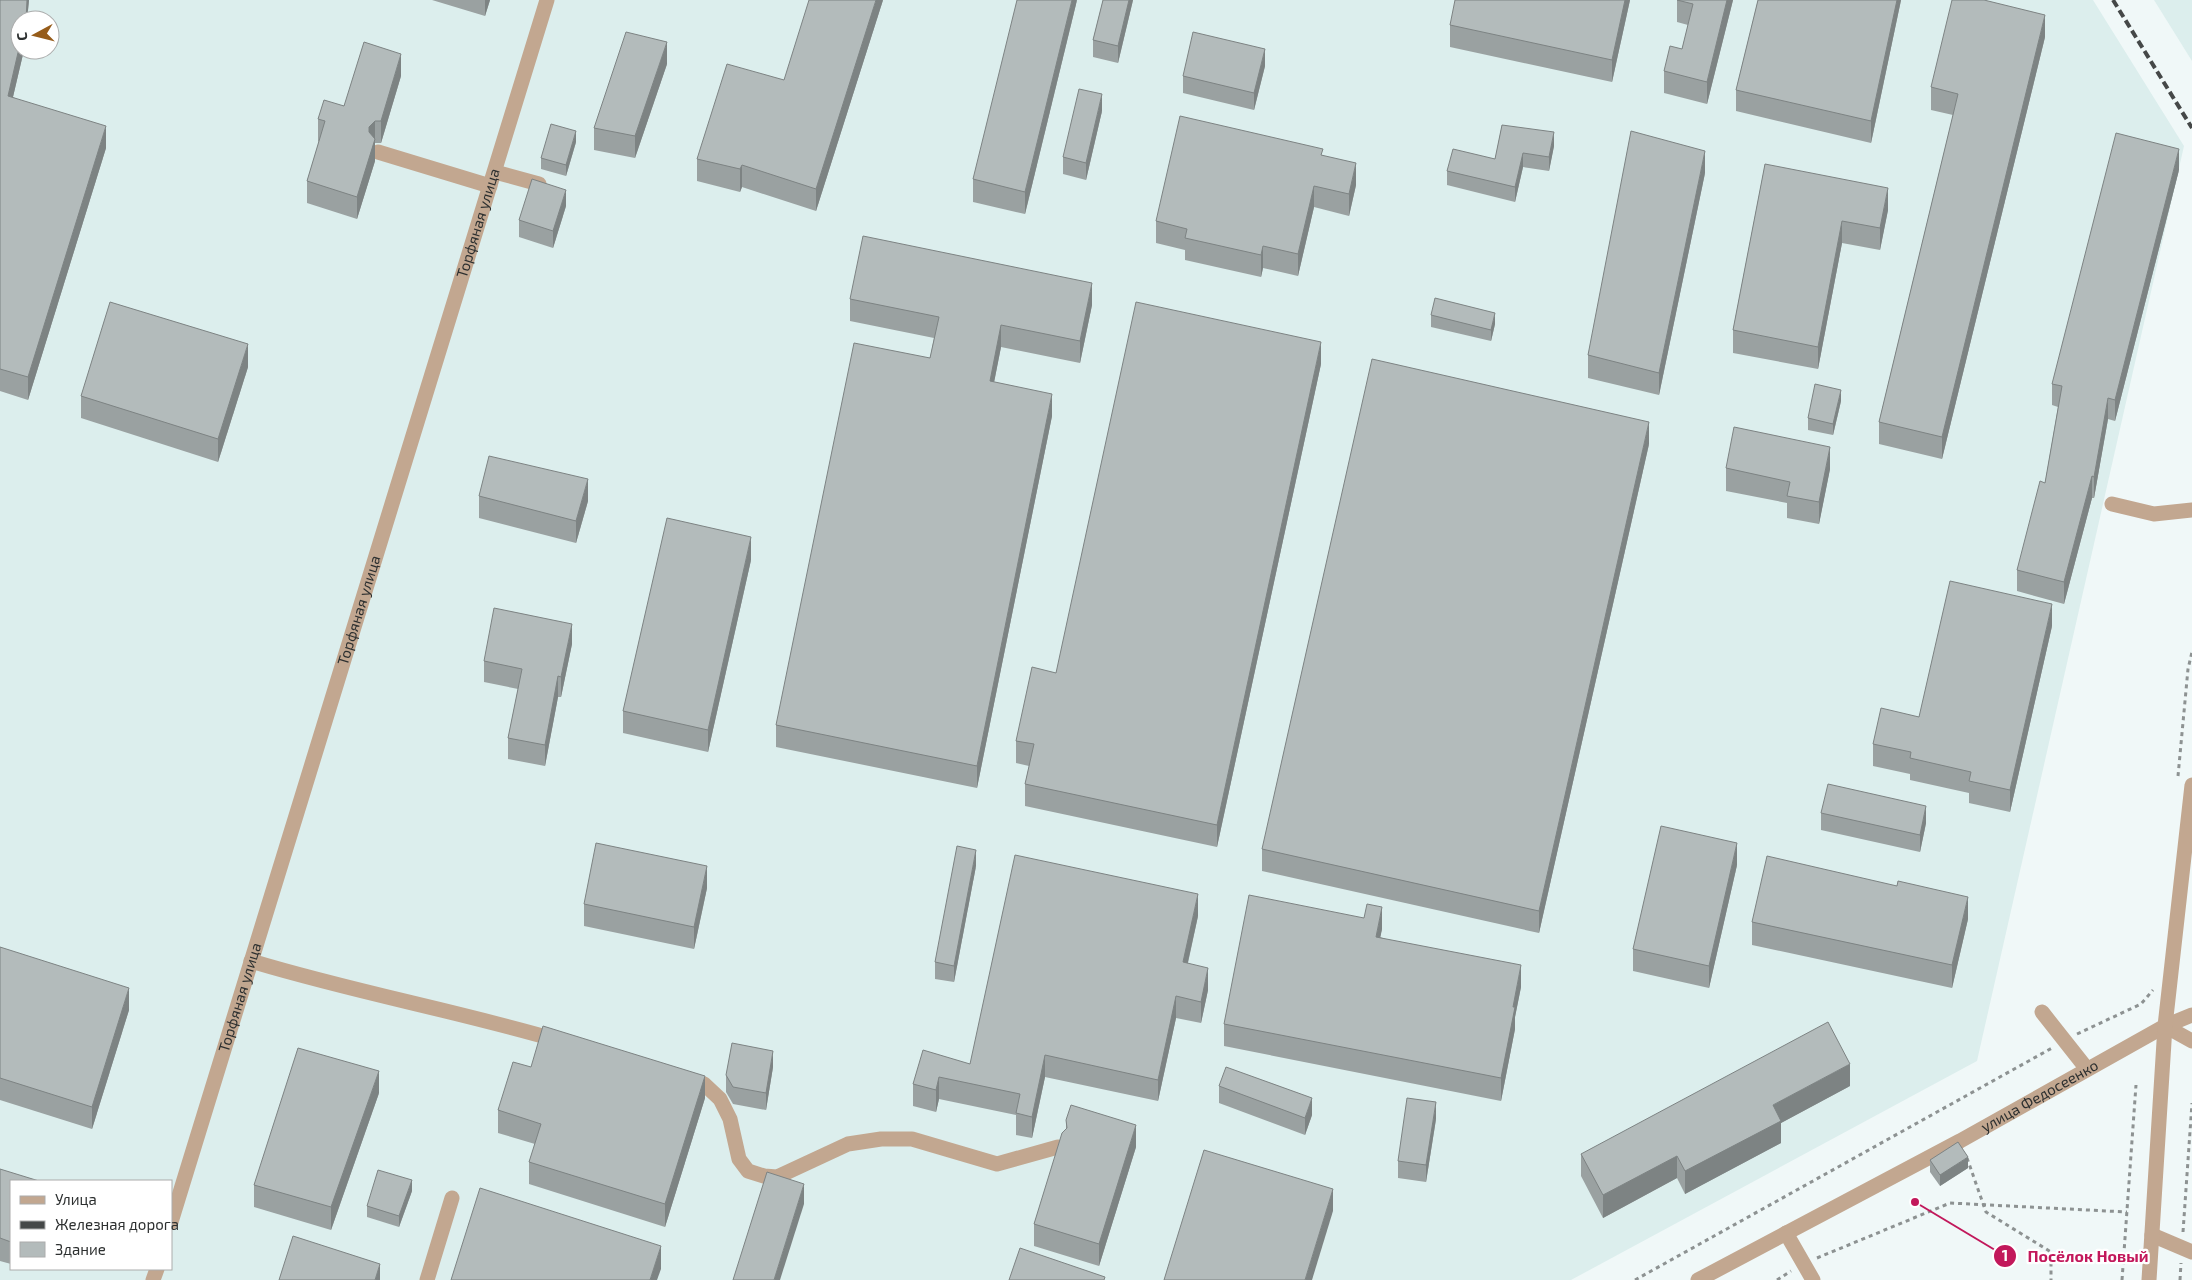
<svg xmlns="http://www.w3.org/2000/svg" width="2192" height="1280" font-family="'Exo 2',sans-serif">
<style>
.built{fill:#dceeed;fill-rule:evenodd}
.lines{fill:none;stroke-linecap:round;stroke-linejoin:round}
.path{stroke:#8d9292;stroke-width:3;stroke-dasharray:4 4;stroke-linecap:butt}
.minor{stroke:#c2a790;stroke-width:15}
.rail{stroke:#454848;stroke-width:4;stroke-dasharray:8 4;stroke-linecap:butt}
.wall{fill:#9aa1a1}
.shaded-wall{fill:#7d8383}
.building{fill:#b3bbbb;stroke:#7d8383}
.labels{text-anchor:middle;stroke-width:4.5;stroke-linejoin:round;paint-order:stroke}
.street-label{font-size:15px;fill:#2d3030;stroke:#fff}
.leader{fill:none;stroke:#c2185b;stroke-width:2}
.callout-dot{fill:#c2185b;stroke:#fff;stroke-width:2}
.mark-label{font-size:15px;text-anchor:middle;font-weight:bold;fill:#fff}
.callout-label{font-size:16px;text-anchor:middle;font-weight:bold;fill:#c2185b;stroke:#fff;stroke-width:4.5;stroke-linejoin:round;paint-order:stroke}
</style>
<rect width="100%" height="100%" fill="#f0f8f8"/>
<!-- built -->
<g class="built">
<path d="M0,0H2093L2184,146L1977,1061L1571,1280H0ZM20,20H50V50H20ZM11,1181H171V1269H11Z"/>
<path d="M2154,0H2192V61Z"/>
</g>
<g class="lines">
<!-- path -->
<g class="path">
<path d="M2178,776L2188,669L2192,652"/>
<path d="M2077,1034L2141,1004L2153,990"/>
<path d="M1967,1158L1986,1212L2051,1252V1280"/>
<path d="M2183,1232L2192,1103"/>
<path d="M1817,1258L1950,1203L2127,1212"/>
<path d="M1635,1280L2052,1048"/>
<path d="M1777,1280L1791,1271"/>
<path d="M2122,1280L2136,1085"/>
<path d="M2180,1280L2181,1263"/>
</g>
<!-- minor -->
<g class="minor">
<path d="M378,152L490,186"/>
<path d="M495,172L539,184"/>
<path d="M2112,504L2154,514L2192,510"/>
<path d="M251,961C353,992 458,1011 560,1041"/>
<path d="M2042,1012L2087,1069"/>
<path d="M2165,1026L2192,1041"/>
<path d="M687,1079L704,1084L720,1099L730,1119L739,1159L748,1171L764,1176L777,1177L848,1144L881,1139H912L997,1164L1058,1147"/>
<path id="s1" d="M171,1222L547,0"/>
<path d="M1786,1233L1813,1280"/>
<path d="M2152,1235L2192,1252"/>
<path d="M153,1280L157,1269"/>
<path d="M427,1280L452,1198"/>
<path id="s2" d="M1698,1280L1960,1141L2165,1026L2192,1015"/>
<path d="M2149,1280L2165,1026L2192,785"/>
</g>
<!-- rail -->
<path class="rail" d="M2113,0L2192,128"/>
</g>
<!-- wall -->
<g class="wall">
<path d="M0,0H29L27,20H20V50H24L13,97L106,148L28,400L0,391Z"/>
<path d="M432,0H490L485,16Z"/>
<path d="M883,0L816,211L742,187L740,192L697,181V159L784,80Z"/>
<path d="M1077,0L1025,214L973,202V179Z"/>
<path d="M1103,0H1133L1118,63L1093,57V40Z"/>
<path d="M1630,0L1612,82L1450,47V25Z"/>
<path d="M1677,0H1733L1707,104L1664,93V71L1682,49L1688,25L1677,22Z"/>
<path d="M1758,0H1901L1871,143L1736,111V90Z"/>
<path d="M2045,37L1942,459L1879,444V422L1953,115L1931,110V87Z"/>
<path d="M667,64L635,158L594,150V128Z"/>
<path d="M1265,66L1254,110L1183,93V76Z"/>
<path d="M401,76L381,143H375V161L357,219L307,203V181L319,142L318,141V119Z"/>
<path d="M1102,111L1086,180L1063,174V157Z"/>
<path d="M1502,125L1554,146L1549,171L1523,167L1515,202L1447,185V171L1495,159Z"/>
<path d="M576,142L566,176L541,169V158Z"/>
<path d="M1323,155L1356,185L1349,216L1314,207L1298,276L1263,268L1261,277L1185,260V250L1156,243V221Z"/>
<path d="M1765,164L1888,210L1880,250L1842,243L1818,369L1733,353V330Z"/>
<path d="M2179,170L2115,421L2108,419L2094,498H2092L2064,604L2017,591V570L2045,483L2058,407L2052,405V384Z"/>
<path d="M1705,173L1659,395L1588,378V355Z"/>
<path d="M566,206L553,248L519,237V220Z"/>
<path d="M850,299L1092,305L1080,363L1001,347L994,382L1052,416L977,788L776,747V725L930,358L934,338L850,321Z"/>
<path d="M1431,315L1495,324L1491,341L1431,327Z"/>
<path d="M1321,364L1217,847L1025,806V784L1029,766L1016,763V741L1056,673Z"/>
<path d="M248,367L218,462L81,418V396Z"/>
<path d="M1841,401L1833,435L1808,430V418Z"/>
<path d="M1649,444L1539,933L1262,871V849Z"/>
<path d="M1726,468L1830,469L1819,524L1787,518V503L1726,491Z"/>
<path d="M479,496L588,501L576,543L479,518Z"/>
<path d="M751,560L708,752L623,733V711Z"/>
<path d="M2052,626L2010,812L1969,803V793L1910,780V774L1873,766V744L1919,717Z"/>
<path d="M572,644L561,697H558L545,766L508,759V738L518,689L484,682V661Z"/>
<path d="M1821,813L1926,823L1920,852L1821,830Z"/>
<path d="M1737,865L1709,988L1633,971V949Z"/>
<path d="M976,866L954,982L935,979V962Z"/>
<path d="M707,888L694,949L584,926V904Z"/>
<path d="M1198,916L1188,963L1208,990L1201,1023L1176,1018L1158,1101L1045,1077L1032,1138L1016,1135V1115L939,1099L936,1112L913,1106V1084L970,1064Z"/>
<path d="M1968,919L1952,988L1752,945V922Z"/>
<path d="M1382,929L1380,937L1521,987L1515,1017V1029L1501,1101L1224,1046V1024Z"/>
<path d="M0,947L129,1010L92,1129L0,1100Z"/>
<path d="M531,1067L705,1098L665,1227L529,1184V1162L535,1144L498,1133V1110Z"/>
<path d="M773,1067L766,1110L733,1104L726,1092V1075Z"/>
<path d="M1219,1086L1312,1115L1305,1135L1219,1103Z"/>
<path d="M1850,1086L1781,1123V1143L1685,1194L1677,1178L1603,1218L1581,1176V1154Z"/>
<path d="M379,1093L331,1230L254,1207V1185Z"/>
<path d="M1436,1119L1426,1182L1398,1178V1161Z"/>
<path d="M1066,1120L1136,1147L1099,1266L1034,1246V1224L1066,1129Z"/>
<path d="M1930,1160L1968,1168L1940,1186L1930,1172Z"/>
<path d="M0,1169L11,1181V1264L0,1261Z"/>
<path d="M412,1191L399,1227L367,1217V1206Z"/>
</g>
<!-- shaded-wall -->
<g class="shaded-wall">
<path d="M27,0H29L27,20H26Z"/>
<path d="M485,0H490L485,16Z"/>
<path d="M876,0H883L816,211V189Z"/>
<path d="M1072,0H1077L1025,214V192Z"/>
<path d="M1129,0H1133L1118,63V46Z"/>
<path d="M1625,0H1630L1612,82V60Z"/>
<path d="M1727,0H1733L1707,104V82Z"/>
<path d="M1897,0H1901L1871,143V121Z"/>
<path d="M2045,15V37L1942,459V437Z"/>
<path d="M667,42V64L635,158V136Z"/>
<path d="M20,44V50H24L8,118V96Z"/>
<path d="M1265,49V66L1254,110V93Z"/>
<path d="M401,54V76L381,143V121Z"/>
<path d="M1102,94V111L1086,180V163Z"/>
<path d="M375,121V161L357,219V197L369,149V127Z"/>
<path d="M106,126V148L28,400V377Z"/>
<path d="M576,131V142L566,176V165Z"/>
<path d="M1554,132V146L1549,171V157Z"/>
<path d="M2179,149V170L2115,421V400Z"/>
<path d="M1705,151V173L1659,395V373Z"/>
<path d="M1523,153V167L1515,202V187Z"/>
<path d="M1356,163V185L1349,216V194Z"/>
<path d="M742,165V187L740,192V169Z"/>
<path d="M1314,186V207L1298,276V254Z"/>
<path d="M1888,188V210L1880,250V228Z"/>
<path d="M566,190V206L553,248V231Z"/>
<path d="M1842,221V243L1818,369V347Z"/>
<path d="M1263,246V268L1261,277V255Z"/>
<path d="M1092,283V305L1080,363V341Z"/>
<path d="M1495,313V324L1491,341V330Z"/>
<path d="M1001,325V347L990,403V381Z"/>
<path d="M1321,342V364L1217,847V825Z"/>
<path d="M248,344V367L218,462V439Z"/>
<path d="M1841,390V401L1833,435V424Z"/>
<path d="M1052,394V416L977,788V766Z"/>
<path d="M2108,398V419L2094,498V477Z"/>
<path d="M1649,422V444L1539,933V911Z"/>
<path d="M1830,447V469L1819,524V502Z"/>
<path d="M2092,476V498L2064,604V582Z"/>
<path d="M588,479V501L576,543V521Z"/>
<path d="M751,537V560L708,752V730Z"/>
<path d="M2052,604V626L2010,812V790Z"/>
<path d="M572,624V644L561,697V677Z"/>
<path d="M558,676V697L545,766V745Z"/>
<path d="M1926,806V823L1920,852V835Z"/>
<path d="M1737,843V865L1709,988V966Z"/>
<path d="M976,850V866L954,982V966Z"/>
<path d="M707,866V888L694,949V927Z"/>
<path d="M1198,894V916L1183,984V962Z"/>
<path d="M1968,897V919L1952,988V965Z"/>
<path d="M1382,907V929L1376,959V937Z"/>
<path d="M1521,965V987L1515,1017V1029L1501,1101V1078L1513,1007Z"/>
<path d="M1208,968V990L1201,1023V1002Z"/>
<path d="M129,988V1010L92,1129V1107Z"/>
<path d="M1176,996V1018L1158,1101V1080Z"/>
<path d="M773,1051V1067L766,1110V1093Z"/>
<path d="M1045,1055V1077L1032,1138V1117Z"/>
<path d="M1850,1064V1086L1781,1123V1143L1685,1194V1171L1773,1105Z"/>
<path d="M379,1071V1093L331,1230V1207Z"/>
<path d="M705,1076V1098L665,1227V1204Z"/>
<path d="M939,1077V1099L936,1112V1090Z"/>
<path d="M1312,1098V1115L1305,1135V1118Z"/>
<path d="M1436,1102V1119L1426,1182V1165Z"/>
<path d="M1136,1125V1147L1099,1266V1244Z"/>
<path d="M1677,1156V1178L1603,1218V1195Z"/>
<path d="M1968,1157V1168L1940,1186V1175Z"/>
<path d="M412,1180V1191L399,1227V1216Z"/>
<path d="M804,1184V1204L780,1280H774Z"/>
<path d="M1333,1189V1211L1312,1280H1305Z"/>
<path d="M661,1246V1269L657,1280H650Z"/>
<path d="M380,1264V1280H375Z"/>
</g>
<!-- building -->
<g class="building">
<path d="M0,0H27L26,20H20V44L8,96L106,126L28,377L0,369Z"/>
<path d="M809,0H876L816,189L742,165L740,169L697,159L727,64L784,80Z"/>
<path d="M1017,0H1072L1025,192L973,179Z"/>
<path d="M1103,0H1129L1118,46L1093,40Z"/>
<path d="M1455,0H1625L1612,60L1450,25Z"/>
<path d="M1677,0H1727L1707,82L1664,71L1670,46L1682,49L1693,4Z"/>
<path d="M1758,0H1897L1871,121L1736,90Z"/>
<path d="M1952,0H1984L2045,15L1942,437L1879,422L1958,94L1931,87Z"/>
<path d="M626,32L667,42L635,136L594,128Z"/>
<path d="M1193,32L1265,49L1254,93L1183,76Z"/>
<path d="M364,42L401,54L381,121H375L369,127V132L375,139L357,197L307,181L325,121L318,119L324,100L344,106Z"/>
<path d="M1079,89L1102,94L1086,163L1063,157Z"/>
<path d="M1180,116L1323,149L1321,155L1356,163L1349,194L1314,186L1298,254L1263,246L1261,255L1185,238L1187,229L1156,221Z"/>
<path d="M551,124L576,131L566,165L541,158Z"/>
<path d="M1502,125L1554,132L1549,157L1523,153L1515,187L1447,171L1453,149L1495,159Z"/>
<path d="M1631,131L1705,151L1659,373L1588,355Z"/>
<path d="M2116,133L2179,149L2115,400L2108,398L2094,477L2092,476L2064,582L2017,570L2040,481L2045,483L2062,386L2052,384Z"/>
<path d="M1765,164L1888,188L1880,228L1842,221L1818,347L1733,330Z"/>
<path d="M532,179L566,190L553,231L519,220Z"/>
<path d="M863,236L1092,283L1080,341L1001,325L990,381L1052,394L977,766L776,725L854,343L930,358L939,317L850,299Z"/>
<path d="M1435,298L1495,313L1491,330L1431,315Z"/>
<path d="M110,302L248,344L218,439L81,396Z"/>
<path d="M1136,302L1321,342L1217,825L1025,784L1034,744L1016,741L1032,667L1056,673Z"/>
<path d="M1372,359L1649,422L1539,911L1262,849Z"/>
<path d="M1815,384L1841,390L1833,424L1808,418Z"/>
<path d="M1734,427L1830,447L1819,502L1787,496L1790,482L1726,468Z"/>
<path d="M489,456L588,479L576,521L479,496Z"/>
<path d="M667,518L751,537L708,730L623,711Z"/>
<path d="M1950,581L2052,604L2010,790L1969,781L1971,772L1910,758L1911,752L1873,744L1881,708L1919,717Z"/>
<path d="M494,608L572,624L561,677L558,676L545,745L508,738L522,669L484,661Z"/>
<path d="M1828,784L1926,806L1920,835L1821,813Z"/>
<path d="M1661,826L1737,843L1709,966L1633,949Z"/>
<path d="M596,843L707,866L694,927L584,904Z"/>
<path d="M957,846L976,850L954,966L935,962Z"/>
<path d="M1015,855L1198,894L1183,962L1208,968L1201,1002L1176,996L1158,1080L1045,1055L1032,1117L1016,1113L1020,1094L939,1077L936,1090L913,1084L923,1050L970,1064Z"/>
<path d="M1767,856L1897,886L1898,881L1968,897L1952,965L1752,922Z"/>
<path d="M1249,895L1364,918L1367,904L1382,907L1376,937L1521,965L1513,1007H1515L1501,1078L1224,1024Z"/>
<path d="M0,947L129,988L92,1107L0,1078Z"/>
<path d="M1828,1022L1850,1064L1773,1105L1781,1121L1685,1171L1677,1156L1603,1195L1581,1154Z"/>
<path d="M543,1026L705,1076L665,1204L529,1162L541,1124L498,1110L513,1062L531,1067Z"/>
<path d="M732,1043L773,1051L766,1093L733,1087L726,1075Z"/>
<path d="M298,1048L379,1071L331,1207L254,1185Z"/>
<path d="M1226,1067L1312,1098L1305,1118L1219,1086Z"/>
<path d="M1407,1098L1436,1102L1426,1165L1398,1161Z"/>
<path d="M1071,1105L1136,1125L1099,1244L1034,1224L1062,1133L1067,1128L1066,1120Z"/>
<path d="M1958,1142L1968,1157L1940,1175L1930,1160Z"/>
<path d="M1204,1150L1333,1189L1305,1280H1164Z"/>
<path d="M0,1169L39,1181H11V1242L0,1238Z"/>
<path d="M378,1170L412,1180L399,1216L367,1206Z"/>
<path d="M767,1172L804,1184L774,1280H733Z"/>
<path d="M480,1188L661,1246L650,1280H451Z"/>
<path d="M293,1236L380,1264L375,1280H279Z"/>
<path d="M1020,1248L1105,1277L1104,1280H1009Z"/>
</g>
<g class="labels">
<!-- street labels -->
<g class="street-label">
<text dy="5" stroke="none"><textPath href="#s1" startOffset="1045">Торфяная улица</textPath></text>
<text dy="5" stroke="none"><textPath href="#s1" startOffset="640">Торфяная улица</textPath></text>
<text dy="5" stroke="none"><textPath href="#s1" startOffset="235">Торфяная улица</textPath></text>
<text dy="5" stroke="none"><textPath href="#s2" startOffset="388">улица Федосеенко</textPath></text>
</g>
</g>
<!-- callouts -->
<path class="leader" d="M1915 1202L2005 1256"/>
<g class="callout-dot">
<circle cx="1915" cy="1202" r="5"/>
<circle cx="2005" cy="1256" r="12"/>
</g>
<g class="mark-label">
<text x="2005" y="1261">1</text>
</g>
<g class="callout-label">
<text x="2088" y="1262">Посёлок Новый</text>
</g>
<!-- legend -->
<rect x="10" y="1180" width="162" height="90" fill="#ffffff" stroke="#abacac"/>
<rect x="20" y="1196" width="25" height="8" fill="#c2a790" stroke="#abacac"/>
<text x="55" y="1205" font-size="15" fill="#2d3030">Улица</text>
<rect x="20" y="1221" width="25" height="8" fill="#454848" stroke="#abacac"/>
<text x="55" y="1230" font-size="15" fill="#2d3030">Железная дорога</text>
<rect x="20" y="1242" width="25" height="15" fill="#b3bbbb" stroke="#abacac"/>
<text x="55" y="1255" font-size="15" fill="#2d3030">Здание</text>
<!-- north arrow -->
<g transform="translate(35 35) rotate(263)"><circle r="24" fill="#ffffff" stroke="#abacac"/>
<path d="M0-4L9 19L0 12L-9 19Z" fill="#965c1a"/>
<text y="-8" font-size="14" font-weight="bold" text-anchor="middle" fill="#2d3030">С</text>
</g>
</svg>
